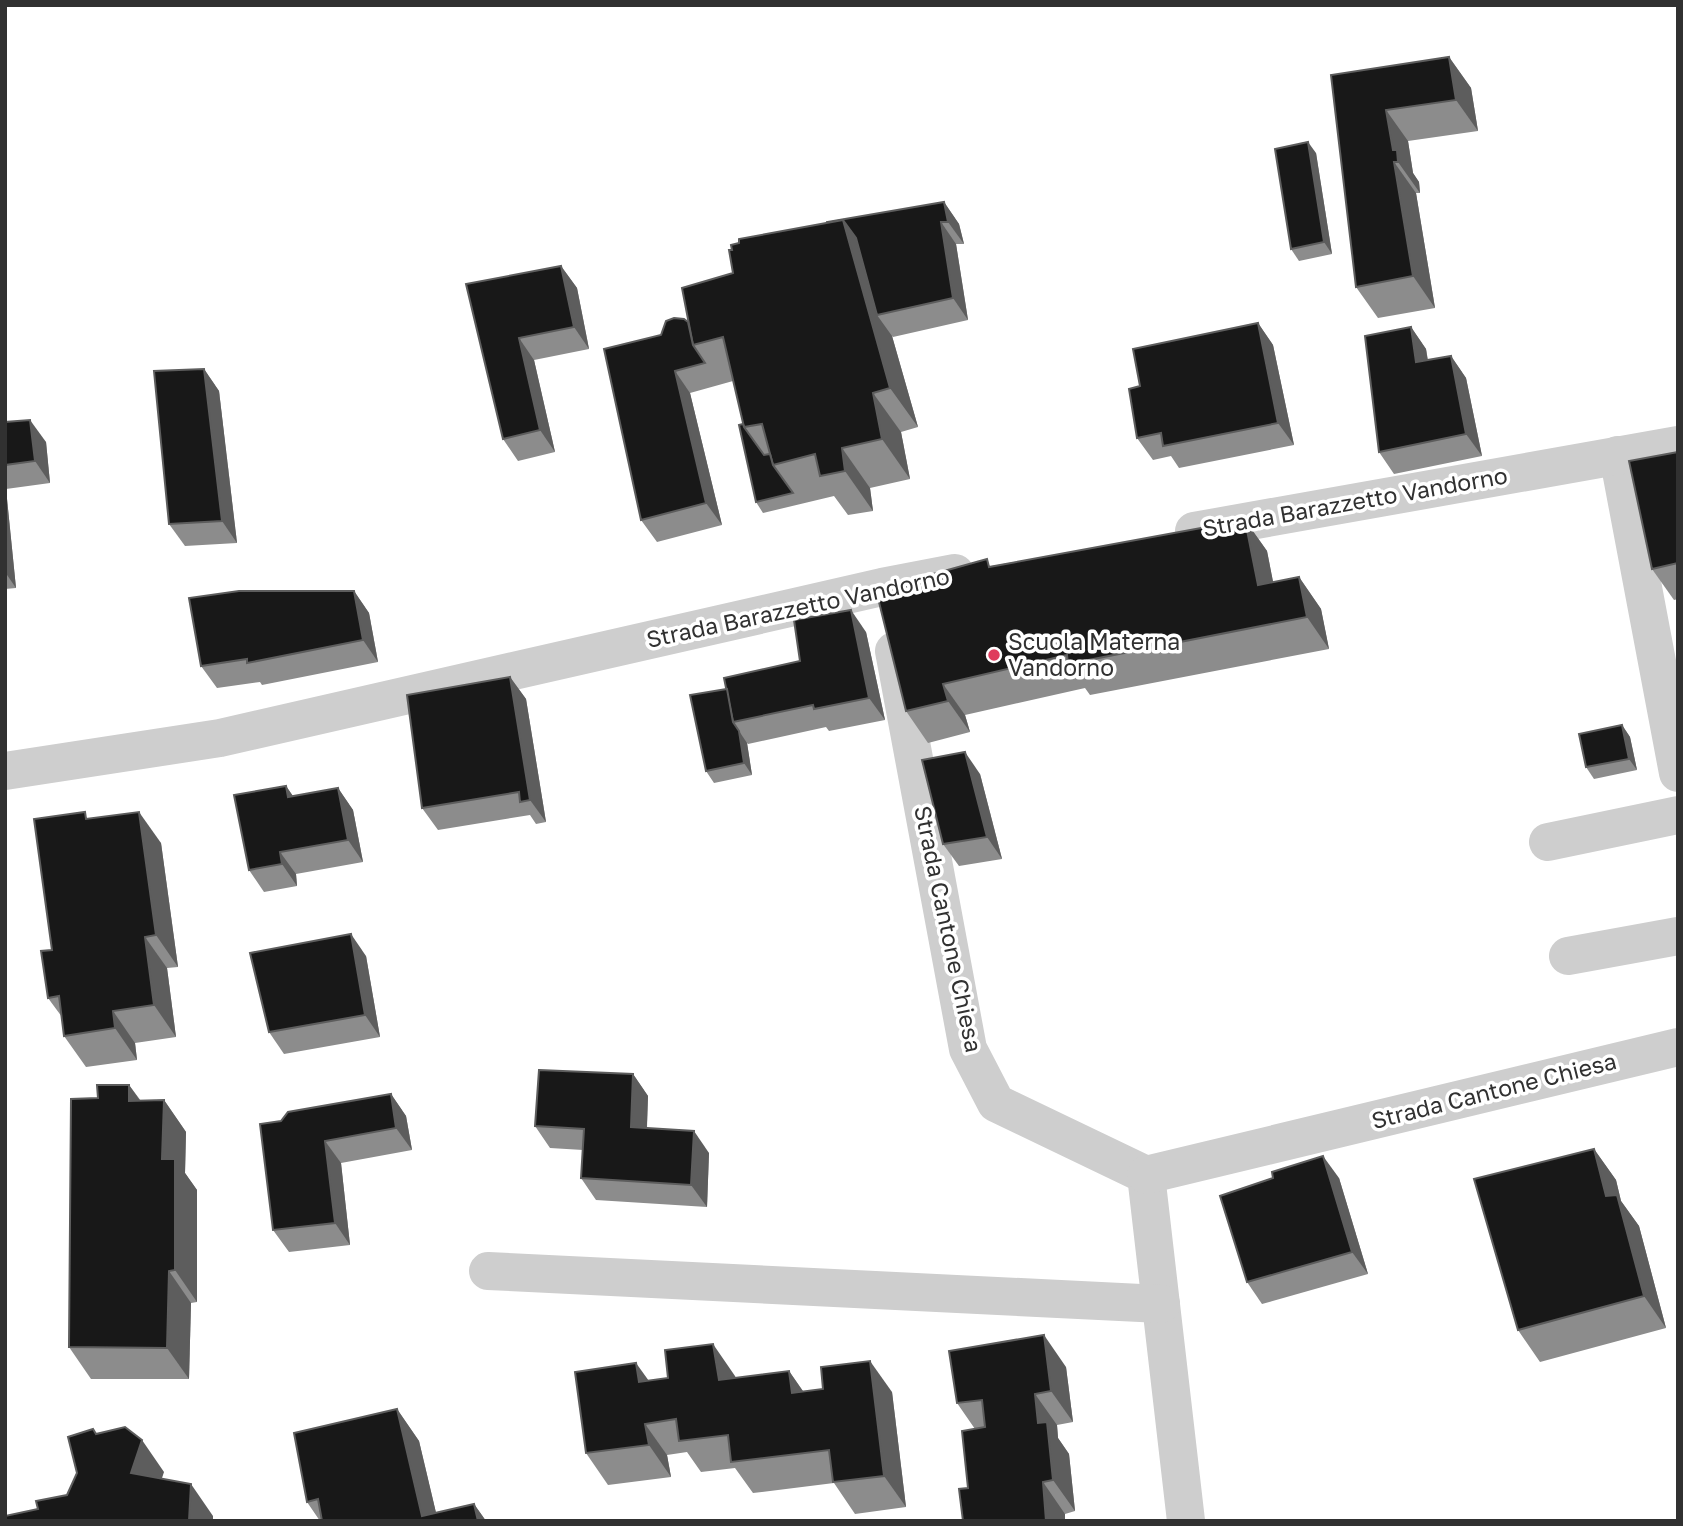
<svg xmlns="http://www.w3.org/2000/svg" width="1683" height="1526" font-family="'Golos Text',sans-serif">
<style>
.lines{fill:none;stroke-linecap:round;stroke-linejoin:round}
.minor{stroke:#cecece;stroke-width:38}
.wall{fill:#8c8c8c}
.shaded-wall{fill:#5d5d5d}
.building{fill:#181818;stroke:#5d5d5d;stroke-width:2}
.poi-dot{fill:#df3c5c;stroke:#fff;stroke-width:2.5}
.labels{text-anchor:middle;stroke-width:7;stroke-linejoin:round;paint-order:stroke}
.street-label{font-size:23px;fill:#313131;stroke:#fff}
.poi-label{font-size:23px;fill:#313131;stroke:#fff;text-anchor:start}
</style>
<rect width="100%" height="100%" fill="#fff"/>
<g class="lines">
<!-- minor -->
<g class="minor">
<path d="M1618,455L1678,773"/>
<path d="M1194,531L1678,445"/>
<path d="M894,651L968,1049L996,1103L1146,1175L1186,1521"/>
<path d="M5,771L220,738L882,587L955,573"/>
<path d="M1548,842L1678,815"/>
<path d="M1568,956L1678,936"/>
<path d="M1146,1175L1678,1047"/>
<path d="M488,1271L1161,1304"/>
</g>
</g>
<!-- wall -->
<g class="wall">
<path d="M1449,57L1471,88L1478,131L1408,141L1413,173L1419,182L1420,193H1416L1435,308L1378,318L1356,287L1331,75Z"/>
<path d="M1316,153L1332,254L1299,261L1291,249Z"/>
<path d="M944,202L959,224L964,244H956L968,320L893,337L892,336L918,427L901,432L910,479L870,488L873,511L848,515L834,496L763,513L756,502L743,424L733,381L690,393L722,525L657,542L641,520L661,335L688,322L733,273Z"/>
<path d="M561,266L577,288L589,349L534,360L555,452L518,461L503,439L466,284Z"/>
<path d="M1258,323L1273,345L1294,445L1179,468L1171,456L1153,460L1137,438L1140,386Z"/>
<path d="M1411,327L1426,349L1428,360L1451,356L1466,378L1482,456L1394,474L1379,452Z"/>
<path d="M204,369L219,391L237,543L185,546L169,524Z"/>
<path d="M5,422L46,442L50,483L6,489L16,588L5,589Z"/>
<path d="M1678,452V599L1674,600L1652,569Z"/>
<path d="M1245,520L1267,551L1273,582L1299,577L1321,609L1329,649L1090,695L1085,688L965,715L970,732L928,743L906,711L992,566Z"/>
<path d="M354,591L369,613L378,662L262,685L260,682L217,688L201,666Z"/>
<path d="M866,632L885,720L829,731L826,727L748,744L747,743L752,775L714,783L706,771L727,689L800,661Z"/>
<path d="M510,677L526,699L546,822L536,824L530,815L438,830L422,808Z"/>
<path d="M1622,725L1630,737L1637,770L1594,779L1586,767Z"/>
<path d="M980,774L1002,859L959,866L943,844Z"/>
<path d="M286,786L293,796L338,788L353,810L363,862L296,874L297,886L264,892L249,870Z"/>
<path d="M89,818L161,843L178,967L167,968L176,1037L135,1043L137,1060L86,1067L64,1036L62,1017L48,998L52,950Z"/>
<path d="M366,956L380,1037L284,1054L269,1032Z"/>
<path d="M633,1074L648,1096L647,1128L709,1153L707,1207L596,1200L581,1178L583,1150L550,1148L535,1126Z"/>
<path d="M129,1085L141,1101L164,1100L186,1132L185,1173L197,1190V1302L191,1303L189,1379H91L69,1347L98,1098Z"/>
<path d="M391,1094L406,1116L412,1150L341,1163L350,1245L289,1252L273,1230L281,1121Z"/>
<path d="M1594,1149L1616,1180L1621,1201L1639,1226L1666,1328L1540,1362L1518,1330Z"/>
<path d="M1339,1178L1368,1274L1262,1304L1247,1282Z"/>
<path d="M1066,1367L1073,1422L1057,1425L1058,1438L1069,1454L1075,1511L1065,1514L968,1488L975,1429L957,1403Z"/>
<path d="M789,1371L803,1391L892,1392L906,1507L855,1514L834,1483L753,1493L735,1468L701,1472L687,1452L667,1455L671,1477L608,1485L586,1453L649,1381L735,1376L736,1378Z"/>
<path d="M397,1409L419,1441L436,1513L474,1504L486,1521H320L307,1502Z"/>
</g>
<!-- shaded-wall -->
<g class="shaded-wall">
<path d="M1449,57L1471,88L1478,131L1456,100Z"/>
<path d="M1386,110L1408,141L1413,173L1419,182L1420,193L1398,162L1393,150Z"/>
<path d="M1308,142L1316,153L1332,254L1324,242Z"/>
<path d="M1394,162L1416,193L1435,308L1413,276Z"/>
<path d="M944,202L959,224L964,244L948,222Z"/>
<path d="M843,220L871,260L877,315L892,336L918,427L890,388Z"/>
<path d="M941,222L956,244L968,320L953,298Z"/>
<path d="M561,266L577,288L589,349L574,327Z"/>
<path d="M1258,323L1273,345L1294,445L1278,423Z"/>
<path d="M1411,327L1426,349L1431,384L1416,362Z"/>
<path d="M519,338L534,360L555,452L540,430Z"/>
<path d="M1451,356L1466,378L1482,456L1466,434Z"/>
<path d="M204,369L219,391L237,543L222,521Z"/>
<path d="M675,371L690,393L722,525L706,503Z"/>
<path d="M873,393L901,432L910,479L882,439Z"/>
<path d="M30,420L46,442L50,483L35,461Z"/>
<path d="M842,448L870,488L873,511L845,471Z"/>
<path d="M5,488L6,489L16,588L5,572Z"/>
<path d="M1245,520L1267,551L1280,617L1258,585Z"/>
<path d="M1299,577L1321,609L1329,649L1307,617Z"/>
<path d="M354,591L369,613L378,662L363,640Z"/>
<path d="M851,610L866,632L885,720L869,698Z"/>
<path d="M510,677L526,699L546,822L530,800Z"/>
<path d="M943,684L965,715L970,732L948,701Z"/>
<path d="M1622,725L1630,737L1637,770L1629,759Z"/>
<path d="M739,731L747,743L752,775L744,763Z"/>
<path d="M965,752L980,774L1002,859L987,837Z"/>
<path d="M286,786L301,808L288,797Z"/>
<path d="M338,788L353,810L363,862L348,840Z"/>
<path d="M139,812L161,843L178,967L156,935Z"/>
<path d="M280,852L296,874L297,886L282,864Z"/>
<path d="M351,934L366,956L380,1037L365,1015Z"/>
<path d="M145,937L167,968L176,1037L154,1005Z"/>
<path d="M113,1011L135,1043L137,1060L115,1028Z"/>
<path d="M633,1074L648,1096L646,1149L631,1127Z"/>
<path d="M129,1085L151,1116L129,1101Z"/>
<path d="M391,1094L406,1116L412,1150L396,1128Z"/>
<path d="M164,1100L186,1132L185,1173L197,1190V1302L175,1270L162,1159Z"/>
<path d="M694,1131L709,1153L707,1207L691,1185Z"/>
<path d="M325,1141L341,1163L350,1245L335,1223Z"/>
<path d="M1594,1149L1616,1180L1621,1201L1639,1226L1666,1328L1644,1296L1606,1196Z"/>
<path d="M1323,1156L1339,1178L1368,1274L1352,1252Z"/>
<path d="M169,1271L191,1303L189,1379L167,1348Z"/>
<path d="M1044,1335L1066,1367L1073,1422L1051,1391Z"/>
<path d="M713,1344L735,1376L741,1412L719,1380Z"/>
<path d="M870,1361L892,1392L906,1507L884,1476Z"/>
<path d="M636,1363L659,1395L639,1382Z"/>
<path d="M789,1371L811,1403L792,1393Z"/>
<path d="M1035,1394L1057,1425L1058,1438L1069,1454L1075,1511L1053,1480L1038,1423Z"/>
<path d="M397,1409L419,1441L438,1521L422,1516Z"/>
<path d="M645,1424L667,1455L671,1477L649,1445Z"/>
<path d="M142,1440L164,1472L153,1505L131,1473Z"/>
<path d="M1043,1482L1065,1514V1521H1046Z"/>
<path d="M191,1484L213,1516V1521H189Z"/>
<path d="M474,1504L486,1521H478Z"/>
</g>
<!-- building -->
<g class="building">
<path d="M1449,57L1456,100L1386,110L1393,150H1397L1398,162H1394L1413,276L1356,287L1331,75Z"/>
<path d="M1308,142L1324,242L1291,249L1275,149Z"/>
<path d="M944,202L948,222H941L953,298L877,315L856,238L843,220L827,223V222Z"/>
<path d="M843,220L890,388L873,393L882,439L842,448L845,471L820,476L815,454L773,465L762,424L744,427L723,337L693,345L682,288L733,273L729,250H732L731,245L739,243V239Z"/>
<path d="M561,266L574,327L519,338L540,430L503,439L466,284Z"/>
<path d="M674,318L684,319L688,322L693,345L705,363L675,371L706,503L641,520L604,349L661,335L666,321Z"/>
<path d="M1258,323L1278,423L1163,446L1161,433L1137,438L1129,389L1140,386L1133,349Z"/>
<path d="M1411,327L1416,362L1451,356L1466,434L1379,452L1365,336Z"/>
<path d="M204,369L222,521L169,524L154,371Z"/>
<path d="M30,420L35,461L5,465V422Z"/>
<path d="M743,424L744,427L764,455L770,454L773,465L793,493L756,502L739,425Z"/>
<path d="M1678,452V563L1652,569L1629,461Z"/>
<path d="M1245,520L1258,585L1299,577L1307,617L1068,664L1067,655L943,684L948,701L906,711L876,590L987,559L989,567Z"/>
<path d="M239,591H354L363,640L247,663V659L201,666L189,598Z"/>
<path d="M851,610L869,698L814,709L813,705L733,722L724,678L800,661L794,620Z"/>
<path d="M510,677L530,800L520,802L519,792L422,808L407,695Z"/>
<path d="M727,689L733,722L739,731L744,763L706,771L690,695Z"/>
<path d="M1622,725L1629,759L1586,767L1579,734Z"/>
<path d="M965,752L987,837L943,844L922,760Z"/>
<path d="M286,786L288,797L338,788L348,840L280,852L282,864L249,870L234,795Z"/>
<path d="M85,812L86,819L139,812L156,935L145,937L154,1005L113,1011L115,1028L64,1036L59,996L48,998L41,951L52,950L34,819Z"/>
<path d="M351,934L365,1015L269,1032L250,953Z"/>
<path d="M539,1070L633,1074L631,1127L694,1131L691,1185L581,1178L584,1129L535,1126Z"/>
<path d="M97,1085H129V1101L164,1100L162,1159H175V1270L169,1271L167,1348L69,1347L71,1099L98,1098Z"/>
<path d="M391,1094L396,1128L325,1141L335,1223L273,1230L260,1124L281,1121L288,1112Z"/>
<path d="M1594,1149L1606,1196L1617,1195L1644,1296L1518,1330L1474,1179Z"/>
<path d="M1323,1156L1352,1252L1247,1282L1220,1196L1273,1178L1272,1172Z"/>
<path d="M1044,1335L1051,1391L1035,1394L1038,1423L1047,1422L1053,1480L1043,1482L1046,1521H963L959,1489L968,1488L962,1431L985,1427L982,1400L957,1403L949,1351Z"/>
<path d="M713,1344L719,1380L789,1371L792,1393L823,1389L821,1367L870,1361L884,1476L833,1482L829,1450L731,1462L728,1435L679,1441L676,1419L645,1424L649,1445L586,1453L575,1372L636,1363L639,1382L668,1378L665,1350Z"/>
<path d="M397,1409L422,1516L474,1504L478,1521H322L318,1499L307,1502L294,1433Z"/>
<path d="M125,1427L142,1440L131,1473L191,1484L189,1521H5V1516L38,1509L36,1501L67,1495L77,1473L68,1437L93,1429L96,1434Z"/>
</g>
<!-- markers -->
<circle class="poi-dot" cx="994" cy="655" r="7"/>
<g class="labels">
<!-- street labels -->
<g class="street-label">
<text transform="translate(1355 502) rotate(-10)" y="8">Strada Barazzetto Vandorno</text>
<text transform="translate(798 608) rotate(-12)" y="8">Strada Barazzetto Vandorno</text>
<text transform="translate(948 929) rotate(78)" y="8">Strada Cantone Chiesa</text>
<text transform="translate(1494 1091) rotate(-14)" y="8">Strada Cantone Chiesa</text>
</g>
<!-- poi labels -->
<g class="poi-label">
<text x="1008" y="650">Scuola Materna<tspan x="1008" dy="26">Vandorno</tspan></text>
</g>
</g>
<!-- border -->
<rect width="1683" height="1526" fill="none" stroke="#313131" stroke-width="14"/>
</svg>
